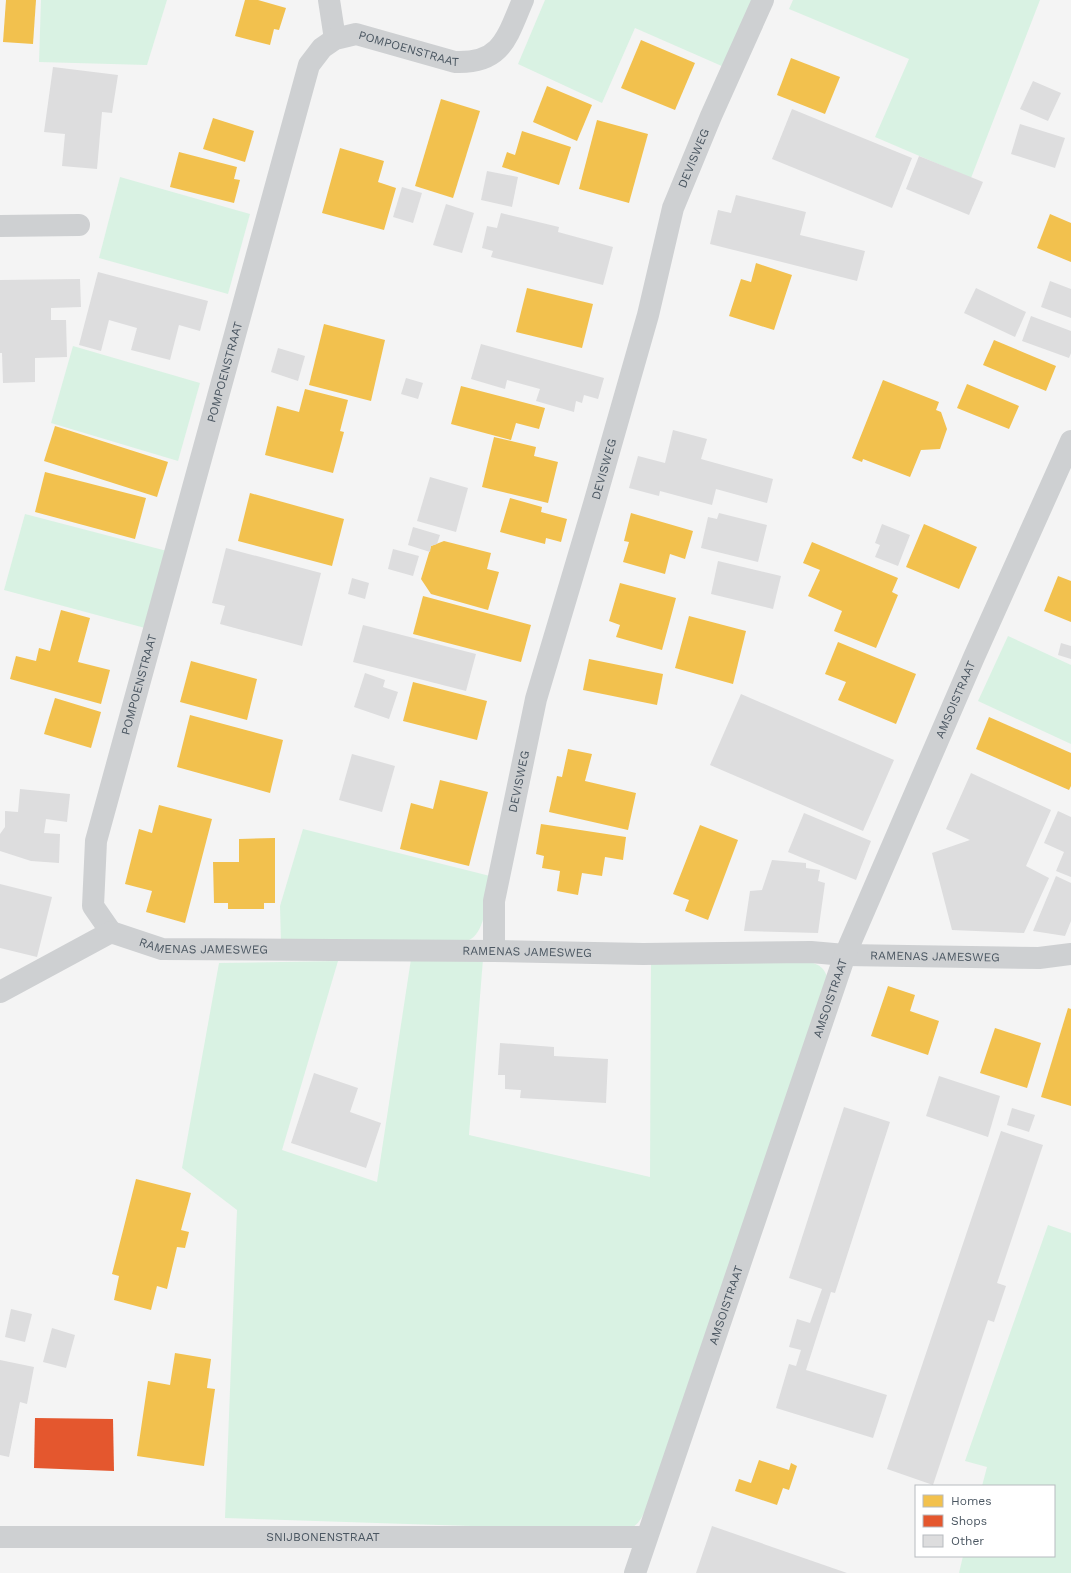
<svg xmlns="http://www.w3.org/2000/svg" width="1071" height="1573" font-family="'Work Sans',sans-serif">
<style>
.green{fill:#d9f2e3}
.homes{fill:#f2c14e}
.shops{fill:#e4572e}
.building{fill:#ddddde}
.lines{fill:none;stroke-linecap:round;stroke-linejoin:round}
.minor{stroke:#ced0d2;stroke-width:22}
.labels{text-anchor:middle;stroke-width:4;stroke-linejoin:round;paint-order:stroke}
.street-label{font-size:12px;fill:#4a5661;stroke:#fff}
</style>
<rect width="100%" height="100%" fill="#f4f4f4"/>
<!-- green -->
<g class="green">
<path d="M41,0H167L147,65L39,62Z"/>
<path d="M545,0H754L724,67L635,28L602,103L518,64Z"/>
<path d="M793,0H1040L971,178L875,137L909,59L789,9Z"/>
<path d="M120,177L250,214L228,294L99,258Z"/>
<path d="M73,346L200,383L178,461L51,423Z"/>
<path d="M25,514L167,551L145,628L4,590Z"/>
<path d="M1008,636L1071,665V744L978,701Z"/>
<path d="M303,829L490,876C487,893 487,932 469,940C466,942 461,942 457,943H281L280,906Z"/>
<path d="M411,959H483L469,1135L650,1177L651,962L805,961C820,964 824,967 829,981L647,1508C639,1522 638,1527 622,1531L225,1518L237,1210L182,1168L219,963L338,961L282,1150L377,1182Z"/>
<path d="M1048,1225L1071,1233V1573H959L963,1556H1054V1486H982L987,1467L965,1461Z"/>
</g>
<!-- homes -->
<g class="homes">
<path d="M6,0H36L33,44L3,42Z"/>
<path d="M245,0H258L286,8L279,30L274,29L270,45L235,36Z"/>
<path d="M641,40L695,63L675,110L621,88Z"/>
<path d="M791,58L840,77L825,114L777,95Z"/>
<path d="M547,86L592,105L577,141L533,122Z"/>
<path d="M441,99L480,111L453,198L415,186Z"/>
<path d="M213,118L254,131L245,162L203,149Z"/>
<path d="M597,120L648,134L629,203L579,189Z"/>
<path d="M522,131L571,147L559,185L502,167L507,152L515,155Z"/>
<path d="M340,148L384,161L378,182L396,188L384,230L322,213Z"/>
<path d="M179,152L237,167L234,179L240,180L234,203L170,187Z"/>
<path d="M1050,214L1071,223V262L1037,248Z"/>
<path d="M756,263L792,275L774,330L729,316L741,279L751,282Z"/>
<path d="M527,288L593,304L582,348L516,332Z"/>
<path d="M324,324L385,340L371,401L309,385Z"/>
<path d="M994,340L1056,366L1046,391L983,365Z"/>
<path d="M883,380L939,402L936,410L941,412L947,429L940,449L921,450L910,477L863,459L862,462L852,458Z"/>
<path d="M967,384L1019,406L1009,429L957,408Z"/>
<path d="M461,386L545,408L539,429L516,423L511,440L451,424Z"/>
<path d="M305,389L348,400L340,431L344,432L333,473L265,455L277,406L299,412Z"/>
<path d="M55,426L168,462L157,497L44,461Z"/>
<path d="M494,437L536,447L534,456L558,462L548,503L482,487Z"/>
<path d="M45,472L146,498L135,539L35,512Z"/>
<path d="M250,493L344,519L332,566L238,541Z"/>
<path d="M510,498L542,507L541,512L567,519L561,542L546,538L545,544L500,532Z"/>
<path d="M631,513L693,531L685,559L670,554L665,574L623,562L629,542L624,541Z"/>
<path d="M924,524L977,547L959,589L906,567Z"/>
<path d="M444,541L491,553L487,569L499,572L488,610L431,594L421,579L431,546Z"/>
<path d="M812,542L898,578L892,592L898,595L876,648L834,631L842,611L808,596L820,570L803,563Z"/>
<path d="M1058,576L1071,581V622L1044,611Z"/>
<path d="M620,583L676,598L662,650L616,637L620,625L609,621Z"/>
<path d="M423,596L531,625L521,662L413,634Z"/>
<path d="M61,610L90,618L78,662L110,670L101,704L10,679L16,656L36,661L39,648L50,651Z"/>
<path d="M689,616L746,631L733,684L675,668Z"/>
<path d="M838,642L916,674L896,724L838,700L846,682L825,674Z"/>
<path d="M589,659L663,674L657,705L583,690Z"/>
<path d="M191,661L257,679L247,720L180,702Z"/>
<path d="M413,682L487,701L477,740L403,721Z"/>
<path d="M55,698L101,712L91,748L44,734Z"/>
<path d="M190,715L283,740L270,793L177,767Z"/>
<path d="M989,717L1071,753V786L1069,790L976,749Z"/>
<path d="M568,749L592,754L585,781L636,793L628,830L549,812L557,776L562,777Z"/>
<path d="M440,780L488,792L469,866L400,849L411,803L433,809Z"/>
<path d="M159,805L212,819L185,923L146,912L152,891L125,884L139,829L152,833Z"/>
<path d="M541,824L626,837L623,860L605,857L602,876L582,873L578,895L557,891L560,871L542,868L544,856L536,854Z"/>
<path d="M700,825L738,840L708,920L685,911L689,900L673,894Z"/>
<path d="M275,838V903H264V909H228V903H214L213,862H239V839Z"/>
<path d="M888,986L915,995L910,1011L939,1021L928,1055L871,1036Z"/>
<path d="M1068,1008L1071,1009V1106L1041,1097Z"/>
<path d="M995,1028L1041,1043L1027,1088L980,1073Z"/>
<path d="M136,1179L191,1193L181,1230L189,1232L185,1248L177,1247L167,1289L157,1286L151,1310L114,1300L119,1276L112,1274Z"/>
<path d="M175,1353L211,1359L207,1388L215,1389L204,1466L137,1456L148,1381L170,1385Z"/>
<path d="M759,1460L789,1470L791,1463L797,1466L789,1490L783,1488L777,1505L735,1491L739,1479L751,1483Z"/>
</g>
<!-- shops -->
<path class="shops" d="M35,1418L113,1419L114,1471L34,1468Z"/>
<!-- building -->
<g class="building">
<path d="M53,67L118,75L112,113L102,112L97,169L62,166L65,134L44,132Z"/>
<path d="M1033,81L1061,93L1048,121L1020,109Z"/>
<path d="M792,109L912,158L892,208L772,159Z"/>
<path d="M1020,124L1065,138L1055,168L1011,154Z"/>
<path d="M919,156L983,182L969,215L906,189Z"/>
<path d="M487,171L518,177L512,207L481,200Z"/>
<path d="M402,187L422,193L413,223L393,217Z"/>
<path d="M736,195L806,212L800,235L865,251L857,281L710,244L718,210L731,213Z"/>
<path d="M446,204L474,213L462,253L433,245Z"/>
<path d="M501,213L559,227L558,232L613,247L603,285L491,257L493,251L482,248L487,226L497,228Z"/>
<path d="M98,272L208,301L200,331L179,325L170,360L131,350L137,328L109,320L101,351L79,345Z"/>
<path d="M80,279L81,307L51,308V320H66L67,357L35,358V382L3,383L2,353H0V280Z"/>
<path d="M1050,281L1071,289V318L1041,307Z"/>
<path d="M976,288L1026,312L1015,337L964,313Z"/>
<path d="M1031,316L1071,331V353L1069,358L1022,341Z"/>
<path d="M481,344L604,378L598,399L584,395L582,403L576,401L574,412L536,401L540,389L507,380L505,389L471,379Z"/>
<path d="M278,348L305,356L298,381L271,372Z"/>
<path d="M406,378L423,383L418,399L401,394Z"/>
<path d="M673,430L707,439L701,459L773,479L767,503L716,489L712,505L660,491L659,496L629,488L638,456L665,463Z"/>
<path d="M430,477L468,488L456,532L417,521Z"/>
<path d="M719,513L767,525L758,562L701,548L708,517L717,519Z"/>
<path d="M882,524L910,535L898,566L875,557L880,545L875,543Z"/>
<path d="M413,527L440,535L437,544L431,546L430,552L408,545Z"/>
<path d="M226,548L321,573L302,646L220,624L225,606L212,603Z"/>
<path d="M393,549L419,556L413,576L388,569Z"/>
<path d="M718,561L781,576L773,609L711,594Z"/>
<path d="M352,578L369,583L365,599L348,594Z"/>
<path d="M363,625L476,654L466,691L353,662Z"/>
<path d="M1061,643L1071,646V659L1058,655Z"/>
<path d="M365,673L385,680L383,687L398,692L389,719L354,707Z"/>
<path d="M741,694L894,760L863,831L710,765Z"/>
<path d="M352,754L395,766L382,812L339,800Z"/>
<path d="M971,773L1051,810L1026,866L1049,878L1024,933L952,930L932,853L970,840L946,829Z"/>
<path d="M20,789L70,794L67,822L46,819L44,833L60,834L59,863L31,861L0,851V834L5,827V811L18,812Z"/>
<path d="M1058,811L1071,817V877L1056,871L1064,852L1044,843Z"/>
<path d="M804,813L871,841L856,880L788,852Z"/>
<path d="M772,860L806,863V868L820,870L818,881L825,883L818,933L744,931L750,891L762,890Z"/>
<path d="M1056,876L1071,883V921L1065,936L1033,931Z"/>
<path d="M0,884L52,897L37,957L0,948Z"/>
<path d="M500,1043L554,1047V1056L608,1059L606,1103L520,1098L521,1090L505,1089V1075H498Z"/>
<path d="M314,1073L358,1088L350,1112L381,1123L366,1168L291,1143Z"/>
<path d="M939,1076L1000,1096L988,1137L926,1116Z"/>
<path d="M844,1107L890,1122L835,1293L831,1292L806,1370L887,1395L873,1438L776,1408L789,1364L796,1366L801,1350L789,1347L797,1319L810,1323L822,1289L789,1278Z"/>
<path d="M1012,1108L1035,1115L1029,1132L1007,1125Z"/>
<path d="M1001,1131L1043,1145L997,1283L1006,1286L994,1322L988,1320L933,1485L887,1469Z"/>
<path d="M11,1309L32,1314L25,1342L5,1337Z"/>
<path d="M52,1328L75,1335L66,1368L43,1362Z"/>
<path d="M0,1360L34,1367L27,1404L20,1402L9,1457L0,1455Z"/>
<path d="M712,1526L847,1573H696Z"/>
</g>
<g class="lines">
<!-- minor -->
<g class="minor">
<path d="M329,0L335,39"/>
<path d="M0,226L79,225"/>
<path id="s1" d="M111,932L93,906L96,841L309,65L322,48L335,39L356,34L455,62C502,64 507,37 523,0"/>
<path id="s2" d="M494,951V901L536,699L594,504L648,315L673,208L711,116L763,0"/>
<path id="s3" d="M0,992L111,932L162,949L494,951L643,954L811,952L845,955L1039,958L1071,954"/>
<path id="s4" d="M0,1537H646"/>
<path id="s5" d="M635,1573L845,955L974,657L1071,441"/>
</g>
</g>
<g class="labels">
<!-- street labels -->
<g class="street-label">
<text dy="4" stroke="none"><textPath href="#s1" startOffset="1015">POMPOENSTRAAT</textPath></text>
<text dy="4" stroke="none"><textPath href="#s2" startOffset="820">DEVISWEG</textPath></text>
<text dy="4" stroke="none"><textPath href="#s1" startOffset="583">POMPOENSTRAAT</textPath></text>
<text dy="4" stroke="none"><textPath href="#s2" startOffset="496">DEVISWEG</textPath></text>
<text dy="4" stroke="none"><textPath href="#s1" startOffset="259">POMPOENSTRAAT</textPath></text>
<text dy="4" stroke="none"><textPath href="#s5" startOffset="931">AMSOISTRAAT</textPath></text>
<text dy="4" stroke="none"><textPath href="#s2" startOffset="172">DEVISWEG</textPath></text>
<text dy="4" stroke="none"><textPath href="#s3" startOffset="221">RAMENAS JAMESWEG</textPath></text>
<text dy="4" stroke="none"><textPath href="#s3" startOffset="545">RAMENAS JAMESWEG</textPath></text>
<text dy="4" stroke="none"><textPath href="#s3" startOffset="953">RAMENAS JAMESWEG</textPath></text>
<text dy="4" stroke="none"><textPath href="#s5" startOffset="607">AMSOISTRAAT</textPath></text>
<text dy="4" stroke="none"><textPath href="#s5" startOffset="283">AMSOISTRAAT</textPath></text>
<text dy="4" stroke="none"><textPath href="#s4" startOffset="323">SNIJBONENSTRAAT</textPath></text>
</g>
</g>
<!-- legend -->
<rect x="915" y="1485" width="140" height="72" fill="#ffffff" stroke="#b7bbc0"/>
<rect x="923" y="1495" width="20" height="12" fill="#f2c14e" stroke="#b7bbc0"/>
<text x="951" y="1505" font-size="12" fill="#4a5661">Homes</text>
<rect x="923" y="1515" width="20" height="12" fill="#e4572e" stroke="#b7bbc0"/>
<text x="951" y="1525" font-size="12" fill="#4a5661">Shops</text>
<rect x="923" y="1535" width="20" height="12" fill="#ddddde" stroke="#b7bbc0"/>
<text x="951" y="1545" font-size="12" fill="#4a5661">Other</text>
</svg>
